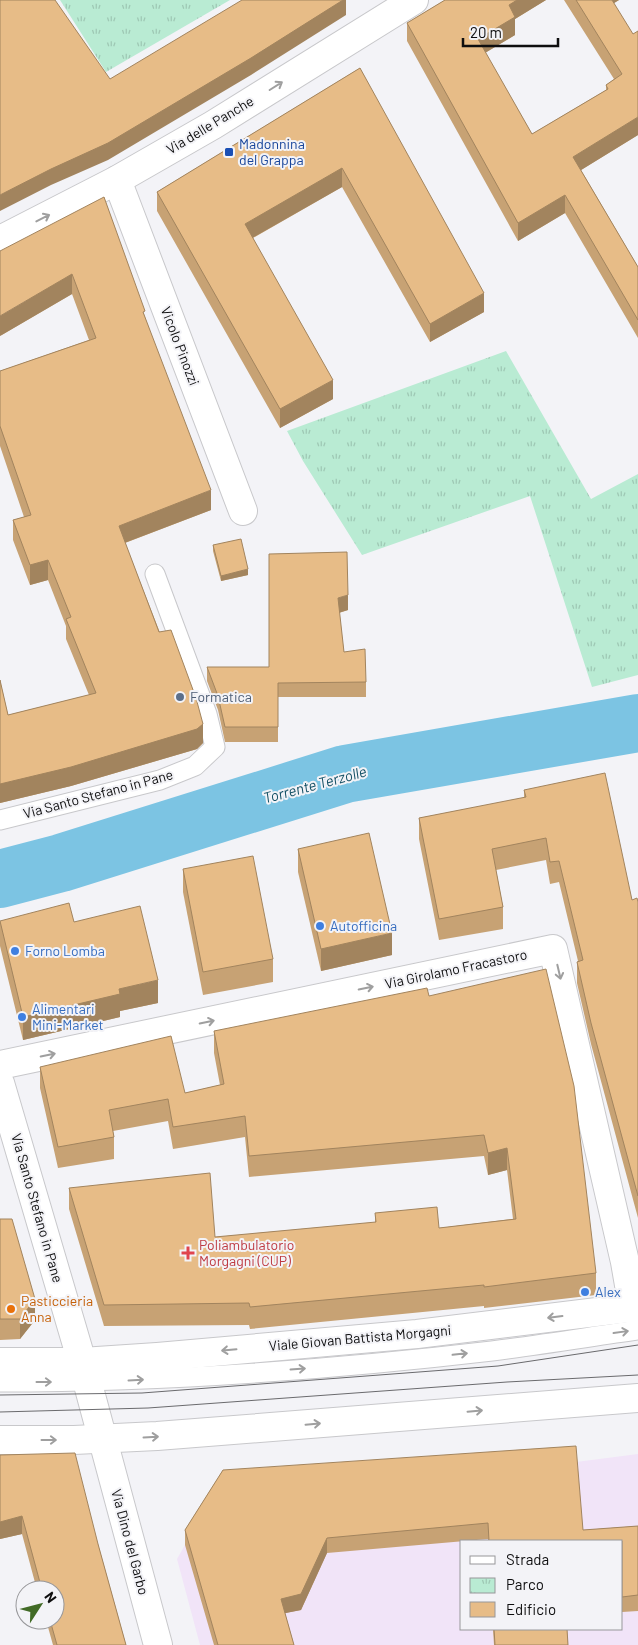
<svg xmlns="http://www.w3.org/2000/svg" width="638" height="1645" font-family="Barlow,sans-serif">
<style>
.education{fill:#f1e4f8;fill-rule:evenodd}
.park{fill:url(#park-tufts)}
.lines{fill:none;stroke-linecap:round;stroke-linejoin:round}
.river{stroke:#7cc4e3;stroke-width:58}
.service-casing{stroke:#c8c8cb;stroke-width:21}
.minor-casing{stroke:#c8c8cb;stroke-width:30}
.tertiary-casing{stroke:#c8c8cb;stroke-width:30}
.secondary-casing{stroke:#c8c8cb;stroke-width:30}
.service{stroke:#fff;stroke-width:19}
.minor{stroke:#fff;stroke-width:28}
.tertiary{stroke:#fff;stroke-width:28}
.secondary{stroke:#fff;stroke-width:28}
.tram{stroke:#6a6a6d;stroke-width:1}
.wall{fill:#c7a274}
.shaded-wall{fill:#a2845e}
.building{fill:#e7bc87;stroke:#a2845e}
.oneway{stroke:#9f9f9f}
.transit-dot{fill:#1a4fb4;stroke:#f3f3f7;stroke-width:2}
.service-dot{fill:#5c6f8a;stroke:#f3f3f7;stroke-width:2}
.shop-dot{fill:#3f7fe0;stroke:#f3f3f7;stroke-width:2}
.health-dot{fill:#e0444e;stroke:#f3f3f7;stroke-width:2}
.food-dot{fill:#e8710a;stroke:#f3f3f7;stroke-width:2}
.labels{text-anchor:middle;stroke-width:4;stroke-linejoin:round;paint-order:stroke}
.street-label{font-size:14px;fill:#0e0e0f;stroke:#f3f3f7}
.transit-label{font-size:14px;fill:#164399;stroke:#f3f3f7;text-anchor:start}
.service-label{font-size:14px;fill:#4e5e75;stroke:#f3f3f7;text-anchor:start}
.shop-label{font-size:14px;fill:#366cbe;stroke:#f3f3f7;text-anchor:start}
.health-label{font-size:14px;fill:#be3a42;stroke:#f3f3f7;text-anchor:start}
.food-label{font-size:14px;fill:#c56008;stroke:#f3f3f7;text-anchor:start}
.water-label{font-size:15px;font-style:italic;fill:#124f64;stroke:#f3f3f7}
</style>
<defs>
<pattern id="park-tufts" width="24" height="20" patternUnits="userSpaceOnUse" patternTransform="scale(1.25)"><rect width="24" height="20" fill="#b9ebd3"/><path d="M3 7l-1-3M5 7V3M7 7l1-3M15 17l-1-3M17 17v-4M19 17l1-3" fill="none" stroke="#9ec8b4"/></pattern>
</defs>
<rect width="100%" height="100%" fill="#f3f3f7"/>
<!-- education -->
<path class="education" d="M638,1454V1645H200L177,1559L185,1545L576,1462ZM462,1541H622V1629H462Z"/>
<!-- park -->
<g class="park">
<path d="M60,0H230L106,72Z"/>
<path d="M506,351L591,499L638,474V675L592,687L530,496L362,555L303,461L287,431Z"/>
</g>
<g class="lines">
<!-- river -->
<path class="river" d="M0,879L61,863L345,774L638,723"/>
<defs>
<g id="service">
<path d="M0,820L160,780L195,766L215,747L207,714L155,574"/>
<path d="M0,1382C164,1382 329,1370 492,1351C540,1345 589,1337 638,1330"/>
</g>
<g id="minor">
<path d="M117,180L243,511"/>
<path d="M0,240L117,180L213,125L414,0"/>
<path d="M0,1065L553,949L625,1262L633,1308"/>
</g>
<path id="tertiary" d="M0,1083L82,1362L158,1645"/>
<g id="secondary">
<path d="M0,1362H82L157,1357L417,1334L638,1307"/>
<path d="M0,1440H74L157,1436L638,1398"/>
</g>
</defs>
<!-- service casing -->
<use href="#service" class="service-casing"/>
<!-- minor casing -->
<use href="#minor" class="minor-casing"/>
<!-- tertiary casing -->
<use href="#tertiary" class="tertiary-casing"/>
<!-- secondary casing -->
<use href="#secondary" class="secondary-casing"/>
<!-- service -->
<use href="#service" class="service"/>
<!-- minor -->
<use href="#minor" class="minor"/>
<!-- tertiary -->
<use href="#tertiary" class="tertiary"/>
<!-- secondary -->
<use href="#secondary" class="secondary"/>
<!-- tram -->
<g class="tram">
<path d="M0,1395L142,1393L498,1366L638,1345"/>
<path d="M0,1412L148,1408L507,1382L638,1375"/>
</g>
</g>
<!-- wall -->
<g class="wall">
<path d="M445,0H546L515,19V35L485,53L532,134L606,90V85L614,79L564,0H619L614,3L638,135L581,170L638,267V338L565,213L518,241L407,41V23Z"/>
<path d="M360,68L484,312L430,342L342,187L253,238L333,399L280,428L157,211V192Z"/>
<path d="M104,197L211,510L125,543L203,743L197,749L71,786L0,803V680L8,715L89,695L66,639V626L48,580L30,585L13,540V520L24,517L0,446V371L89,340L72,294L0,336Z"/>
<path d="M213,545L248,575L221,581L213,551Z"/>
<path d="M269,554L348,610L339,613L344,652L366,682V697H278V742H225L218,710L207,681V667H269Z"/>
<path d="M524,790L632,900L638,902V1218L591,1044L577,983V962L578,961L559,882L550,884L546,860L496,870L503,907V929L439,940L419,839V818L524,798Z"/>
<path d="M298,849L392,955L321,971L298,872Z"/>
<path d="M183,869L273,959V982L203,995L183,892Z"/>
<path d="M0,921L74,922L158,1003L120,1011V1017L23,1040L0,946Z"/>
<path d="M429,996L596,1273V1295L484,1308V1306L250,1329L249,1325L104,1326L69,1209V1188L215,1237L375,1223V1213L439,1228L513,1219L507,1170L488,1175L484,1156L249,1177L245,1137L173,1149L168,1121L113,1131L114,1137V1159L58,1168L40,1088V1067L185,1093L220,1085L214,1053V1031Z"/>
<path d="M0,1219L35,1320L20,1339L0,1340Z"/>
<path d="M0,1455L98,1544L126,1645H53L46,1620H55V1590H37L22,1534L0,1539Z"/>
<path d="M223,1470L583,1530L638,1526V1611L622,1612V1541H488V1539L327,1553L301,1610L285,1613L294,1645H214L185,1545V1530Z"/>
<path d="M493,1629H567L568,1645H494Z"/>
</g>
<!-- shaded-wall -->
<g class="shaded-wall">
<path d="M343,0H346V15L251,75L108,160L51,185L0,211V195Z"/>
<path d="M517,0H546L515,19V35L478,57V39L509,5Z"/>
<path d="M606,0H619L606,8Z"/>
<path d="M638,117V135L573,175V157Z"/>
<path d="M342,168V187L245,242V224Z"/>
<path d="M565,195V213L518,241V223Z"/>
<path d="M72,274V294L0,336V316Z"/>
<path d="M484,293V312L430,342V324Z"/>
<path d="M333,380V399L280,428V409Z"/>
<path d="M211,490V510L119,545V526Z"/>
<path d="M48,560V580L30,585V565Z"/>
<path d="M248,569V575L221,581V576Z"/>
<path d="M348,595V610L338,613V598Z"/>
<path d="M203,724V743L197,749L71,786L0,803V784Z"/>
<path d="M392,933V955L321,971V949Z"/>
<path d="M158,980V1003L120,1011V1017L23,1040V1017L119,989Z"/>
<path d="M507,1148V1170L488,1175V1153Z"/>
<path d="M35,1299V1320L20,1339V1319Z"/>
<path d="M22,1516V1534L0,1539V1522Z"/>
<path d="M327,1538V1553L301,1610L281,1614V1599Z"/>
</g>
<!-- building -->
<g class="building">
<path d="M0,0H55L110,79L242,0H343L251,58L108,143L51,169L0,195Z"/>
<path d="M445,0H517L509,5L515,17L478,39L532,134L608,89L606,85L622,74L576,0H612L633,34L638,31V117L573,157L638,267V320L565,195L518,223L407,23Z"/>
<path d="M360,68L484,293L430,324L342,168L245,224L333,380L280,409L157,192Z"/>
<path d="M104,197L145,311L143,312L211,490L119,526L159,632L171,630L196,698L203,724L197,729L71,767L0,784V680L8,715L96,693L66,619L71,617L48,560L30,565L13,520L31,515L0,426V371L96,338L72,274L0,316V251Z"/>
<path d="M241,539L248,569L221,576L213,545Z"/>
<path d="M347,552L348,595L338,598L344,652L365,649L366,682L278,683V727H225L218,696L207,667H269V554Z"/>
<path d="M605,773L632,900L637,898L638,902V1196L591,1023L577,962L583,960L559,861L550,862L546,838L492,849L503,907L439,919L419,818L526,797L524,790Z"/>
<path d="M369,833L392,933L321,949L298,849Z"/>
<path d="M253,856L273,959L203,972L183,869Z"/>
<path d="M69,903L74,922L140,906L158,980L119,989L120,994L23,1017L0,921Z"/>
<path d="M546,969L574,1086L596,1273L484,1287V1285L250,1307L249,1303L104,1305L69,1188L210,1173L215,1237L376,1222L375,1213L437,1207L439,1228L516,1219L507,1148L488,1153L484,1135L249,1156L245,1116L173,1127L168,1099L109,1110L114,1137L58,1147L40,1067L171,1036L185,1093L224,1084L214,1031L427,988L429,996Z"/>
<path d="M0,1219H12L35,1299L20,1319H0Z"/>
<path d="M576,1446L583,1530L638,1526V1595L622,1597V1541H489L488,1523L327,1538L301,1594L281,1599L294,1645H218L185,1530L223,1470Z"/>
<path d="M75,1453L98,1544L126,1645H57L50,1620H55V1590H42L22,1516L0,1522V1455Z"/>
<path d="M494,1629H567L568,1645H495Z"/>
</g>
<!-- one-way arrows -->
<defs><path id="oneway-shaft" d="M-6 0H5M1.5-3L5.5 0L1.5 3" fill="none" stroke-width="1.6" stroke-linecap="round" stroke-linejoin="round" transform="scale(1.25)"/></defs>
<g class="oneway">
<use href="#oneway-shaft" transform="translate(276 86) rotate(-32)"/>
<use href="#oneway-shaft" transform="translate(43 218) rotate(-27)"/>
<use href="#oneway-shaft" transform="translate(559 972) rotate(77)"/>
<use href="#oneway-shaft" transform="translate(366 988) rotate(-12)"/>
<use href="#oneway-shaft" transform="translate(207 1022) rotate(-12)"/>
<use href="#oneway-shaft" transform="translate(48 1055) rotate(-12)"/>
<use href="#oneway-shaft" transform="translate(555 1317) rotate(173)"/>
<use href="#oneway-shaft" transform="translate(621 1332) rotate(-8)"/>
<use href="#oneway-shaft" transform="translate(229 1350) rotate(175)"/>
<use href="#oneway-shaft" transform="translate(460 1354) rotate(-6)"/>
<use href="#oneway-shaft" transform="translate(298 1369) rotate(-4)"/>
<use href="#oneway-shaft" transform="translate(136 1380) rotate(-3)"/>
<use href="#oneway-shaft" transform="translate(44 1382)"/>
<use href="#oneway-shaft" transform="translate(475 1411) rotate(-5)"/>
<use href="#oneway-shaft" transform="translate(313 1424) rotate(-5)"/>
<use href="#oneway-shaft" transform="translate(151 1437) rotate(-3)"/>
<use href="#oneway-shaft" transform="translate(49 1440)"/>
</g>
<!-- markers -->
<rect class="transit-dot" x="224" y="147" width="10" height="10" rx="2.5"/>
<circle class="service-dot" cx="180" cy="697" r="5"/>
<g class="shop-dot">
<circle cx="320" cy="926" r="5"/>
<circle cx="15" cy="951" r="5"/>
<circle cx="22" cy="1017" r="5"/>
<circle cx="585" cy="1292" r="5"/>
</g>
<path class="health-dot" d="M185.5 1245.5h5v5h5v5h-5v5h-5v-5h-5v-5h5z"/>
<circle class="food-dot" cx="11" cy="1309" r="5"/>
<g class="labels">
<!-- street labels -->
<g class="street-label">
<text transform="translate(210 125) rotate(-31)" y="5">Via delle Panche</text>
<text transform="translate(180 346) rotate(69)" y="5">Vicolo Pinozzi</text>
<text transform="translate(98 794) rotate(-15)" y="5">Via Santo Stefano in Pane</text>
<text transform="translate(456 969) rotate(-12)" y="5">Via Girolamo Fracastoro</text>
<text transform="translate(37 1208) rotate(74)" y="5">Via Santo Stefano in Pane</text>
<text transform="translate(360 1338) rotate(-5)" y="5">Viale Giovan Battista Morgagni</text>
<text transform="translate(130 1542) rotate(75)" y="5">Via Dino del Garbo</text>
</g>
<!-- transit labels -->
<g class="transit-label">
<text x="239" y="149">Madonnina<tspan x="239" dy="16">del Grappa</tspan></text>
</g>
<!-- service labels -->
<g class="service-label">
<text x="190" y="702">Formatica</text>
</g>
<!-- shop labels -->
<g class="shop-label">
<text x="330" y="931">Autofficina</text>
<text x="25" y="956">Forno Lomba</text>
<text x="32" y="1014">Alimentari<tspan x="32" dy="16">Mini-Market</tspan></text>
<text x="595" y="1297">Alex</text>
</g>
<!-- health labels -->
<g class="health-label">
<text x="199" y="1250">Poliambulatorio<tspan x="199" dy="16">Morgagni (CUP)</tspan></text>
</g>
<!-- food labels -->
<g class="food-label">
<text x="21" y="1306">Pasticcieria<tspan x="21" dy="16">Anna</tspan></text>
</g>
<!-- water labels -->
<g class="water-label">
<text transform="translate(315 785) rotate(-15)" y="5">Torrente Terzolle</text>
</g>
</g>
<!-- legend -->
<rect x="460" y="1540" width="162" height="90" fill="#f3f3f7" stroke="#97979a"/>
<rect x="470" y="1556" width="25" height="8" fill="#ffffff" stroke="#97979a"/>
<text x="506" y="1565" font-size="15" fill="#0e0e0f">Strada</text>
<rect x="470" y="1578" width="25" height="15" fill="url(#park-tufts)" stroke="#97979a"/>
<text x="506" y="1590" font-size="15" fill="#0e0e0f">Parco</text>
<rect x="470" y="1602" width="25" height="15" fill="#e7bc87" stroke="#97979a"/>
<text x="506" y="1615" font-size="15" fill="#0e0e0f">Edificio</text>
<!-- north arrow -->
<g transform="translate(40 1605) rotate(54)"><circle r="24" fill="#f3f3f7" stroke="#97979a"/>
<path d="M0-4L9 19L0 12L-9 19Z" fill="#416a26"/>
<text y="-8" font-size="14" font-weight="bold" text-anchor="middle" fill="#0e0e0f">N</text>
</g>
<!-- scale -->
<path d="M463 38v8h95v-8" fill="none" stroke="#0e0e0f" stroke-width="2.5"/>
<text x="470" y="38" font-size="15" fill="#0e0e0f" stroke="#f3f3f7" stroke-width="4" paint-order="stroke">20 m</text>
</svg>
